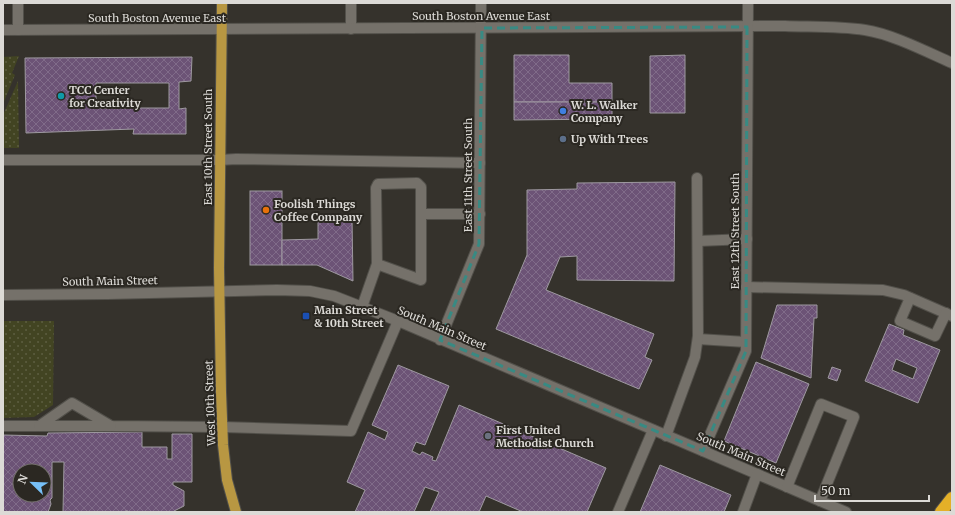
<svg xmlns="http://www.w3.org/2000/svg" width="955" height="515" font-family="Merriweather,serif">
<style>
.grass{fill:url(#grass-dots)}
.building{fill:url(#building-cross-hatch);stroke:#9e99a0;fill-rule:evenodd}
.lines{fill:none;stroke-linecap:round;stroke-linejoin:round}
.minor-casing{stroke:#52504a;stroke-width:12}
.major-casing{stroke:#52504a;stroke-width:12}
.highway-casing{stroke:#52504a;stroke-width:14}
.minor{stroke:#75716a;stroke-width:10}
.major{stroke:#b89742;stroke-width:10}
.highway{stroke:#e4b028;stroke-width:12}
.marked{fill:none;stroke:#388a83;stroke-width:3;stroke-dasharray:8 5;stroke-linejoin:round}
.culture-dot{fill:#0f9aa8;stroke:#2b2822;stroke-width:1.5}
.shop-dot{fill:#3f7fe0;stroke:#2b2822;stroke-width:1.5}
.service-dot{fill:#5c6f8a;stroke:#2b2822;stroke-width:1.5}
.food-dot{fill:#e8710a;stroke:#2b2822;stroke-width:1.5}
.transit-dot{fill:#1a4fb4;stroke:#2b2822;stroke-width:1.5}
.worship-dot{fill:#6b7280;stroke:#2b2822;stroke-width:1.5}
.labels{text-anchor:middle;stroke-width:4;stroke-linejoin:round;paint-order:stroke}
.street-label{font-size:11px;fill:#dcdad6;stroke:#2b2822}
.poi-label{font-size:11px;font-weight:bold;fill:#dcdad6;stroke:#2b2822;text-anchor:start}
</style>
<defs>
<pattern id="grass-dots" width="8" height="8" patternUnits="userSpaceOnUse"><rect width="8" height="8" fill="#424422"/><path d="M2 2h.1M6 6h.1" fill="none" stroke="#5d5e41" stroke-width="1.8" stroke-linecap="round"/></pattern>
<pattern id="building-cross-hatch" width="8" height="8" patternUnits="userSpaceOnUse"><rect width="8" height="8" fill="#6c5376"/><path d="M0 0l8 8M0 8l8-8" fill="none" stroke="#806b89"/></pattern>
</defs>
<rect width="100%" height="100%" fill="#35322c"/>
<!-- grass -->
<g class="grass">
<path d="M19,56L12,73L15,75L3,104V57Z"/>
<path d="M18,81L19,148H3V115Z"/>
<path d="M3,321H54L53,405L34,417L3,418Z"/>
</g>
<!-- building -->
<g class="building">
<path d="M514,55H569V83H612V102H514Z"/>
<path d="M685,55V113H650V56Z"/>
<path d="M192,57L191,81L179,82V109L186,108V134H133L134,129L26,133L25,58ZM96,83H169V108H96Z"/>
<path d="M514,102H612V119L514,120Z"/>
<path d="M675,182L674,281L577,280V256L560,257L546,290L654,334L645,357L652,360L639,389L496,329L527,255V190L577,189V183Z"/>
<rect x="250" y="191" width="32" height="74"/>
<path d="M318,219H352L353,281L317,265H282V240L318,239Z"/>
<path d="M777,305H817V318H814L811,378L761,358Z"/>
<path d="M889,324L904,330L903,335L940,350L918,403L865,381ZM896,359L917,368L913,379L892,370Z"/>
<path d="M756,362L809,384L776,463L724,441Z"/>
<path d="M398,365L449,386L425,445L416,442L412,451L420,455L422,452L433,457L432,460L436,461L459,405L606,468L587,512H523L486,496L479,512H430L439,492L425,487L414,512H355L365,490L347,482L368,432L385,440L388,432L372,425Z"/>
<path d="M832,367L841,370L837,381L828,378Z"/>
<path d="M142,432V447H167V459H172V434H192V482H173V485L184,491V506L174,511L173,512H128V511H125V512H63L64,462H52V498L50,500L51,504L48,512H3V435L47,436L48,433ZM20,471H44V495H20Z"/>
<path d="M660,465L731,495L724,512H640Z"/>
</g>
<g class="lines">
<defs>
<g id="minor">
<path d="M18,3V30"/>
<path d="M351,3V29"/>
<path d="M3,30L785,26C811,27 839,26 865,30C892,34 927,52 952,63"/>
<path d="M3,160H220L236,159L480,163"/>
<path d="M422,214H480"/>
<path d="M698,241L747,239"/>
<path d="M746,287L883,290L904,295L952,316"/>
<path d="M3,295L107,294L277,290L310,291L334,296L398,321L846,512"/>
<path d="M910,298L900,321L935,336L946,313"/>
<path d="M362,307L377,264L376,188L378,184L417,183L421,187V280L377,264"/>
<path d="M698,339L746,342"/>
<path d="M440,340L479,244L481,3"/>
<path d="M3,426H39L72,403L111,426L222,427L351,431L398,321"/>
<path d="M39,426H111"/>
<path d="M666,436L695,357L698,336L697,178"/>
<path d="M703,451L746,351L748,3"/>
<path d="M787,487L821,404L854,417L820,501"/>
<path d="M618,512L653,430"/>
<path d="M743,512L757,474"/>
</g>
<path id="major" d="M222,3L219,268L221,392L223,445L227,480L236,512"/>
<path id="highway" d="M941,512L952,498"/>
</defs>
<!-- minor casing -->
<use href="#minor" class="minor-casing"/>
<!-- major casing -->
<use href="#major" class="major-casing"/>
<!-- highway casing -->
<use href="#highway" class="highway-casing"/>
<!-- minor -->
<use href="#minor" class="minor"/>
<!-- major -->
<use href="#major" class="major"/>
<!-- highway -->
<use href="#highway" class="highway"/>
</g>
<!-- marked area -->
<path class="marked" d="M747,27L746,351L703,451L440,340L479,244L482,28Z"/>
<!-- markers -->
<circle class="culture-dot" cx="61" cy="96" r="4"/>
<circle class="shop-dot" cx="563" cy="111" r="4"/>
<circle class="service-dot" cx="563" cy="139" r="4"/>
<circle class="food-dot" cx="266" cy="210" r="4"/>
<rect class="transit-dot" x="302" y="312" width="8" height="8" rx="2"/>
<circle class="worship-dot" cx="488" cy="436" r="4"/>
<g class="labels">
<!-- street labels -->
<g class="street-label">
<text x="481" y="20">South Boston Avenue East</text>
<text x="157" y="22">South Boston Avenue East</text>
<text transform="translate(208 147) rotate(-90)" y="4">East 10th Street South</text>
<text transform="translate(468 175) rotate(-90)" y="4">East 11th Street South</text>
<text transform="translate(735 231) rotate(-90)" y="4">East 12th Street South</text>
<text transform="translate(110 281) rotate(-1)" y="4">South Main Street</text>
<text transform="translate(442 328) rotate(23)" y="4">South Main Street</text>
<text transform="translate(210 403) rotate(-92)" y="4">West 10th Street</text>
<text transform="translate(741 454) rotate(23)" y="4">South Main Street</text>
</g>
<!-- poi labels -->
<g class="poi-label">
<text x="69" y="94">TCC Center<tspan x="69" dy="13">for Creativity</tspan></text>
<text x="571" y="109">W. L. Walker<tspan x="571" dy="13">Company</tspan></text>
<text x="571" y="143">Up With Trees</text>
<text x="274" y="208">Foolish Things<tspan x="274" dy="13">Coffee Company</tspan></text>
<text x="314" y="314">Main Street<tspan x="314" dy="13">&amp; 10th Street</tspan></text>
<text x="496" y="434">First United<tspan x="496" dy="13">Methodist Church</tspan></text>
</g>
</g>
<!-- border -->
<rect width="955" height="515" fill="none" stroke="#dcdad6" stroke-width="8"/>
<!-- north arrow -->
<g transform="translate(32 483) rotate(293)"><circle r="19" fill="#2b2822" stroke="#726f6a"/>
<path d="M0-3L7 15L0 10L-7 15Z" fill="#76c0f7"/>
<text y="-6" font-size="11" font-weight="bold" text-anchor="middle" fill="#dcdad6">N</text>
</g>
<!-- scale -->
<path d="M815 495v6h114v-6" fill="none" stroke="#dcdad6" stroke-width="2"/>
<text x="821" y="495" font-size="12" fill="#dcdad6" stroke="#2b2822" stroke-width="3" paint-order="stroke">50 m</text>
</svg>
